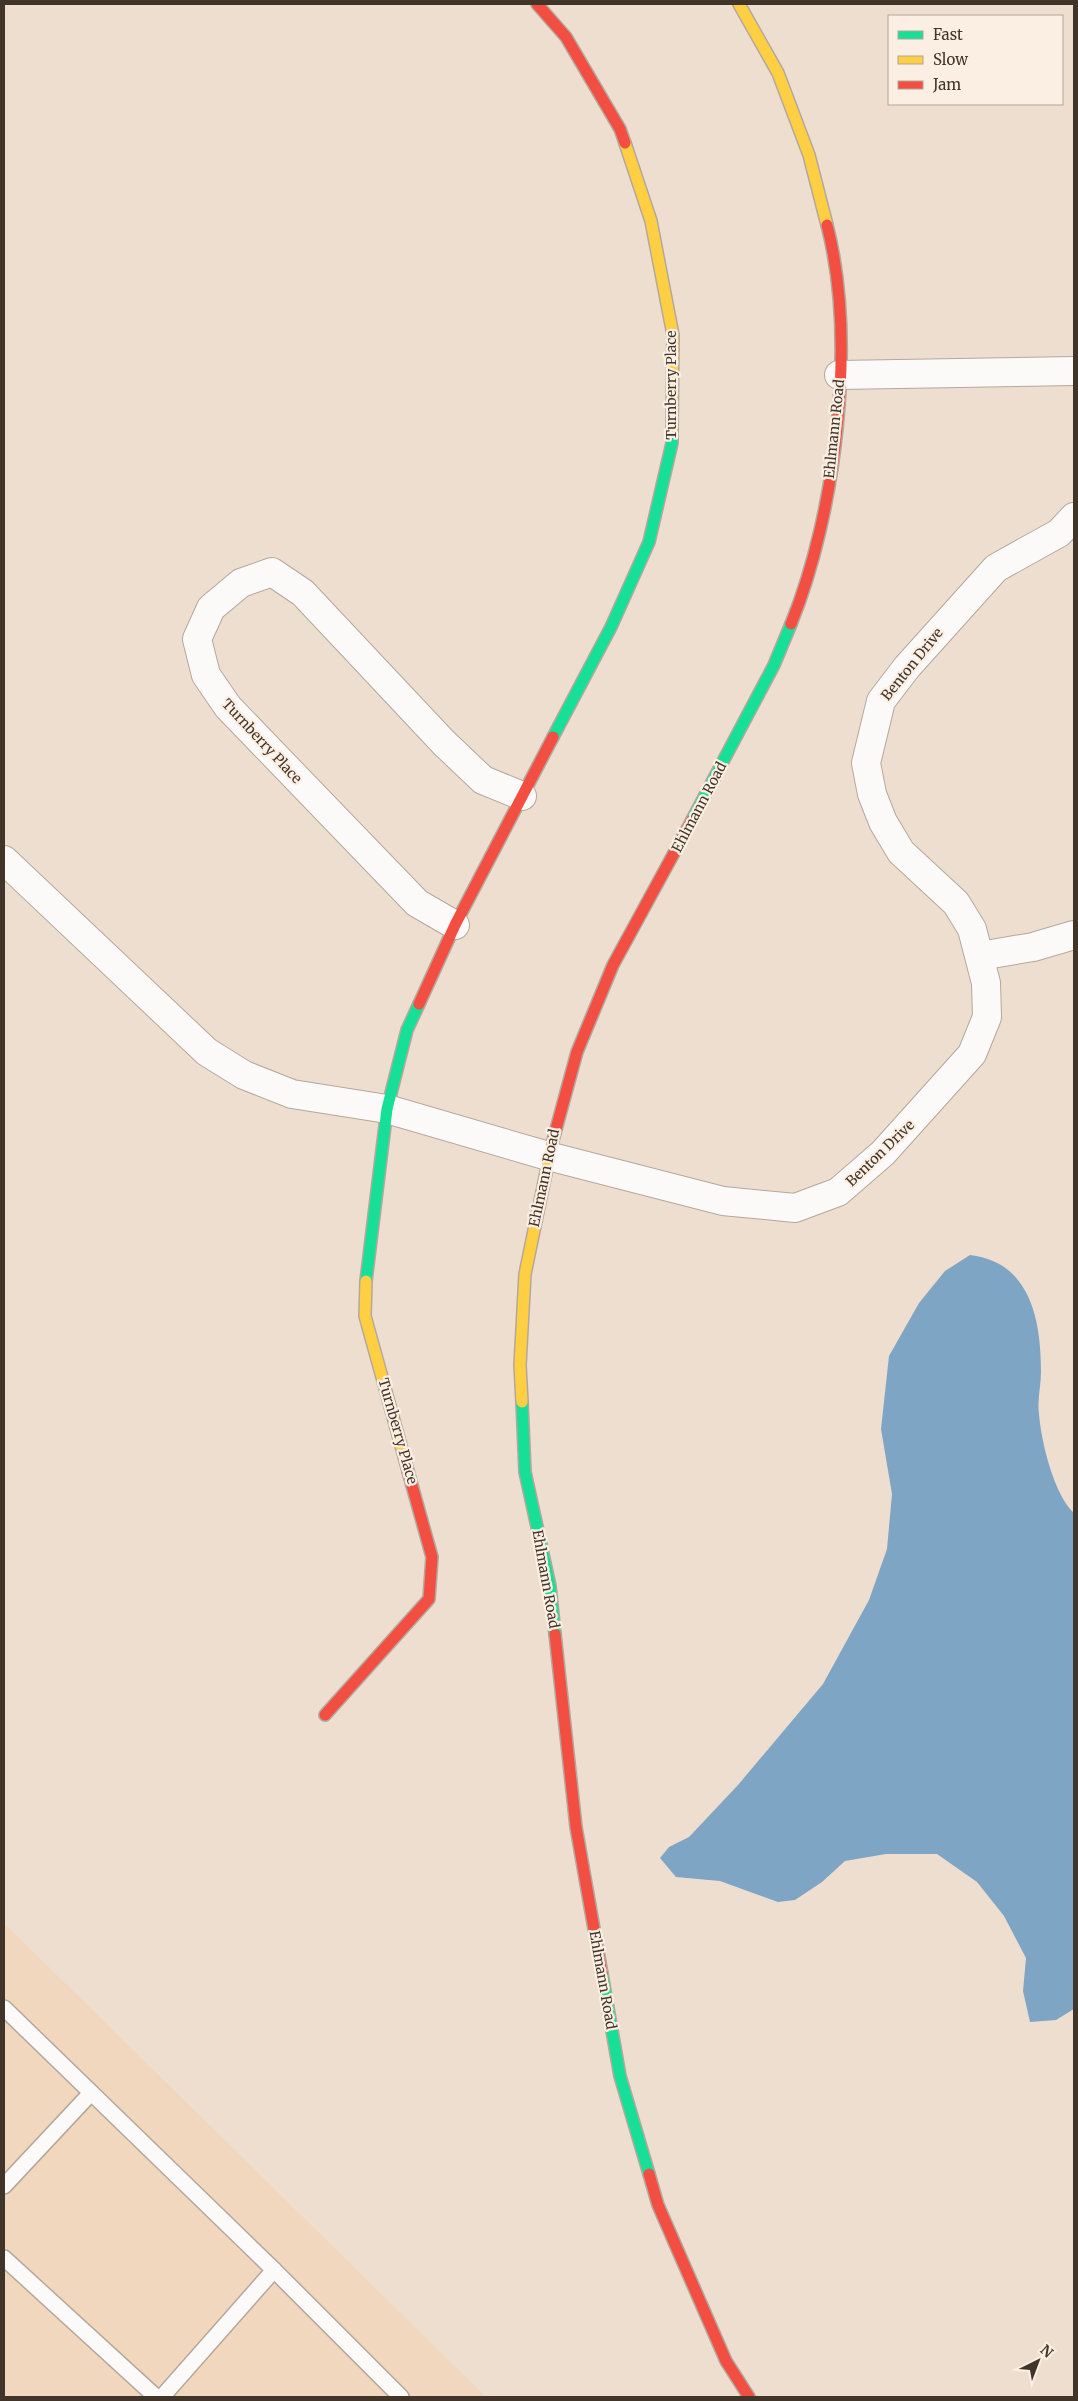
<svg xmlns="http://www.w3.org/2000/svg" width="1078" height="2401" font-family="Merriweather,serif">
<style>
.built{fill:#f1d7bd}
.water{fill:#7fa5c4}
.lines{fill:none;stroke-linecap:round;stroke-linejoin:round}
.lane-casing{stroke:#b4a89d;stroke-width:18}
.street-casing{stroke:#b4a89d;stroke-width:30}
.fast-casing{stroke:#b4a89d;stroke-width:14}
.slow-casing{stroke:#b4a89d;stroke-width:14}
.jam-casing{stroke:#b4a89d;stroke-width:14}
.lane{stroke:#fcfaf8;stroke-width:15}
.street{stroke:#fcfaf8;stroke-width:28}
.fast{stroke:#16e098;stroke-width:11}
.slow{stroke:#ffcf43;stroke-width:11}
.jam{stroke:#f24e42;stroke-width:11}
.labels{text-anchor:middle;stroke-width:4.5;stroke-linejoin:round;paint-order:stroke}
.street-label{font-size:14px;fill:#41352a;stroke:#fbefe4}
</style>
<rect width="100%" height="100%" fill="#eedecf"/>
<!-- built -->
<path class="built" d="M4,1923L486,2397H4Z"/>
<!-- water -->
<path class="water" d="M970,1255C1031,1262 1041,1321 1041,1372C1041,1386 1037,1400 1039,1414C1041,1441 1054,1495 1074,1513V2009L1056,2020L1030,2022L1023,1991L1026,1958L1004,1916L977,1882L937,1854H886L845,1861L822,1882L795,1900L778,1902L720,1881L676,1877L660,1858L669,1847L689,1837L738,1785L823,1684L869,1600L887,1549L892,1494L881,1429L889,1356L919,1303L945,1271Z"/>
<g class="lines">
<defs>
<g id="lane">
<path d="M4,2008L274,2270L162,2397"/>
<path d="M4,2186L91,2093"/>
<path d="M4,2258L156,2397"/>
<path d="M274,2270L401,2397"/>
</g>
<g id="street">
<path d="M839,375L1074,371"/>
<path d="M4,860L207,1052L244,1075L292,1094L387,1109L548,1156L723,1201L795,1208L838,1192L883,1153L972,1054L987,1017L986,983L972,929L956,903L901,852L883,822L872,794L866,763L881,701L907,667L996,568L1059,533L1074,517"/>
<path d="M455,925L417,903L228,707L206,675L197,639L211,608L241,583L272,572L303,593L444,743L483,780L522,796"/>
<path d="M980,956L1033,947L1074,935"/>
</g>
<g id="fast">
<path d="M553,737L611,627L649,542L672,443V429"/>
<path d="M692,820L774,665L791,624"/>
<path d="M366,1281L387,1109L407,1030L419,1004"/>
<path d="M522,1402L525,1472L550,1586L555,1634"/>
<path d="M602,1974L620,2076L649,2174"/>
</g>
<g id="slow">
<path d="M739,4L778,73L809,155L827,225"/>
<path d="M625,143L651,221L673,335L672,429"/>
<path d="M366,1281L365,1316L408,1471"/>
<path d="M522,1402L520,1365L525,1274L552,1144"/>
</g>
<g id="jam">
<path d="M537,4L566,37L620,129L625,143"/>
<path d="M791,624C836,513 857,342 827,225"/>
<path d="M419,1004L455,925L553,737"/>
<path d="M552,1144L577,1052L613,965L692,820"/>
<path d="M555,1634L576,1827L602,1974"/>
<path d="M325,1715L429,1599L432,1557L408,1471"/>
<path d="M649,2174L658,2205L726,2361L749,2397"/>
</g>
</defs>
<!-- lane casing -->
<use href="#lane" class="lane-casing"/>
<!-- street casing -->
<use href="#street" class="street-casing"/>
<!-- fast casing -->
<use href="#fast" class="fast-casing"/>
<!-- slow casing -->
<use href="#slow" class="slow-casing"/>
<!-- jam casing -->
<use href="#jam" class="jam-casing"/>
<!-- lane -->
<use href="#lane" class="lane"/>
<!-- street -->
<use href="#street" class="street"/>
<!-- fast -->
<use href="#fast" class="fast"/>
<!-- slow -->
<use href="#slow" class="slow"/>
<!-- jam -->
<use href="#jam" class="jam"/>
</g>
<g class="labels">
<!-- street labels -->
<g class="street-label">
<text transform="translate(671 385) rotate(-90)" y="5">Turnberry Place</text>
<text transform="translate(834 429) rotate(-84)" y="5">Ehlmann Road</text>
<text transform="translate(912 664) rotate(-51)" y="5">Benton Drive</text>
<text transform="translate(262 741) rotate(47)" y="5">Turnberry Place</text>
<text transform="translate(699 807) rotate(-62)" y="5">Ehlmann Road</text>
<text transform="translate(880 1153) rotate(-44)" y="5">Benton Drive</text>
<text transform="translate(544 1178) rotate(-78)" y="5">Ehlmann Road</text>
<text transform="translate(398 1431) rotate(74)" y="5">Turnberry Place</text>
<text transform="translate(546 1579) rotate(80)" y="5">Ehlmann Road</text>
<text transform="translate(603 1980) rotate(80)" y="5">Ehlmann Road</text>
</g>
</g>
<!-- border -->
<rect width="1078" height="2401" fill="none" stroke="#41352a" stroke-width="10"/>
<!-- legend -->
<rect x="888" y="15" width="175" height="90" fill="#fbefe4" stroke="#b1a59a"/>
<rect x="898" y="31" width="25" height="8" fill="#16e098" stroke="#b1a59a"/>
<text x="933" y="40" font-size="15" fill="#41352a">Fast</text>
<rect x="898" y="56" width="25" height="8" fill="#ffcf43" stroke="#b1a59a"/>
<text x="933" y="65" font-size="15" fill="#41352a">Slow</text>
<rect x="898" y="81" width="25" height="8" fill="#f24e42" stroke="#b1a59a"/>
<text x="933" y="90" font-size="15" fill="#41352a">Jam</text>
<!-- north arrow -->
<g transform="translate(1038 2361) rotate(42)" stroke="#fbefe4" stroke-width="4" paint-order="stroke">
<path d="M0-4L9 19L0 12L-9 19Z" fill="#41352a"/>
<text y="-8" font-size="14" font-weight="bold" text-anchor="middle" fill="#41352a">N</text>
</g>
</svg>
